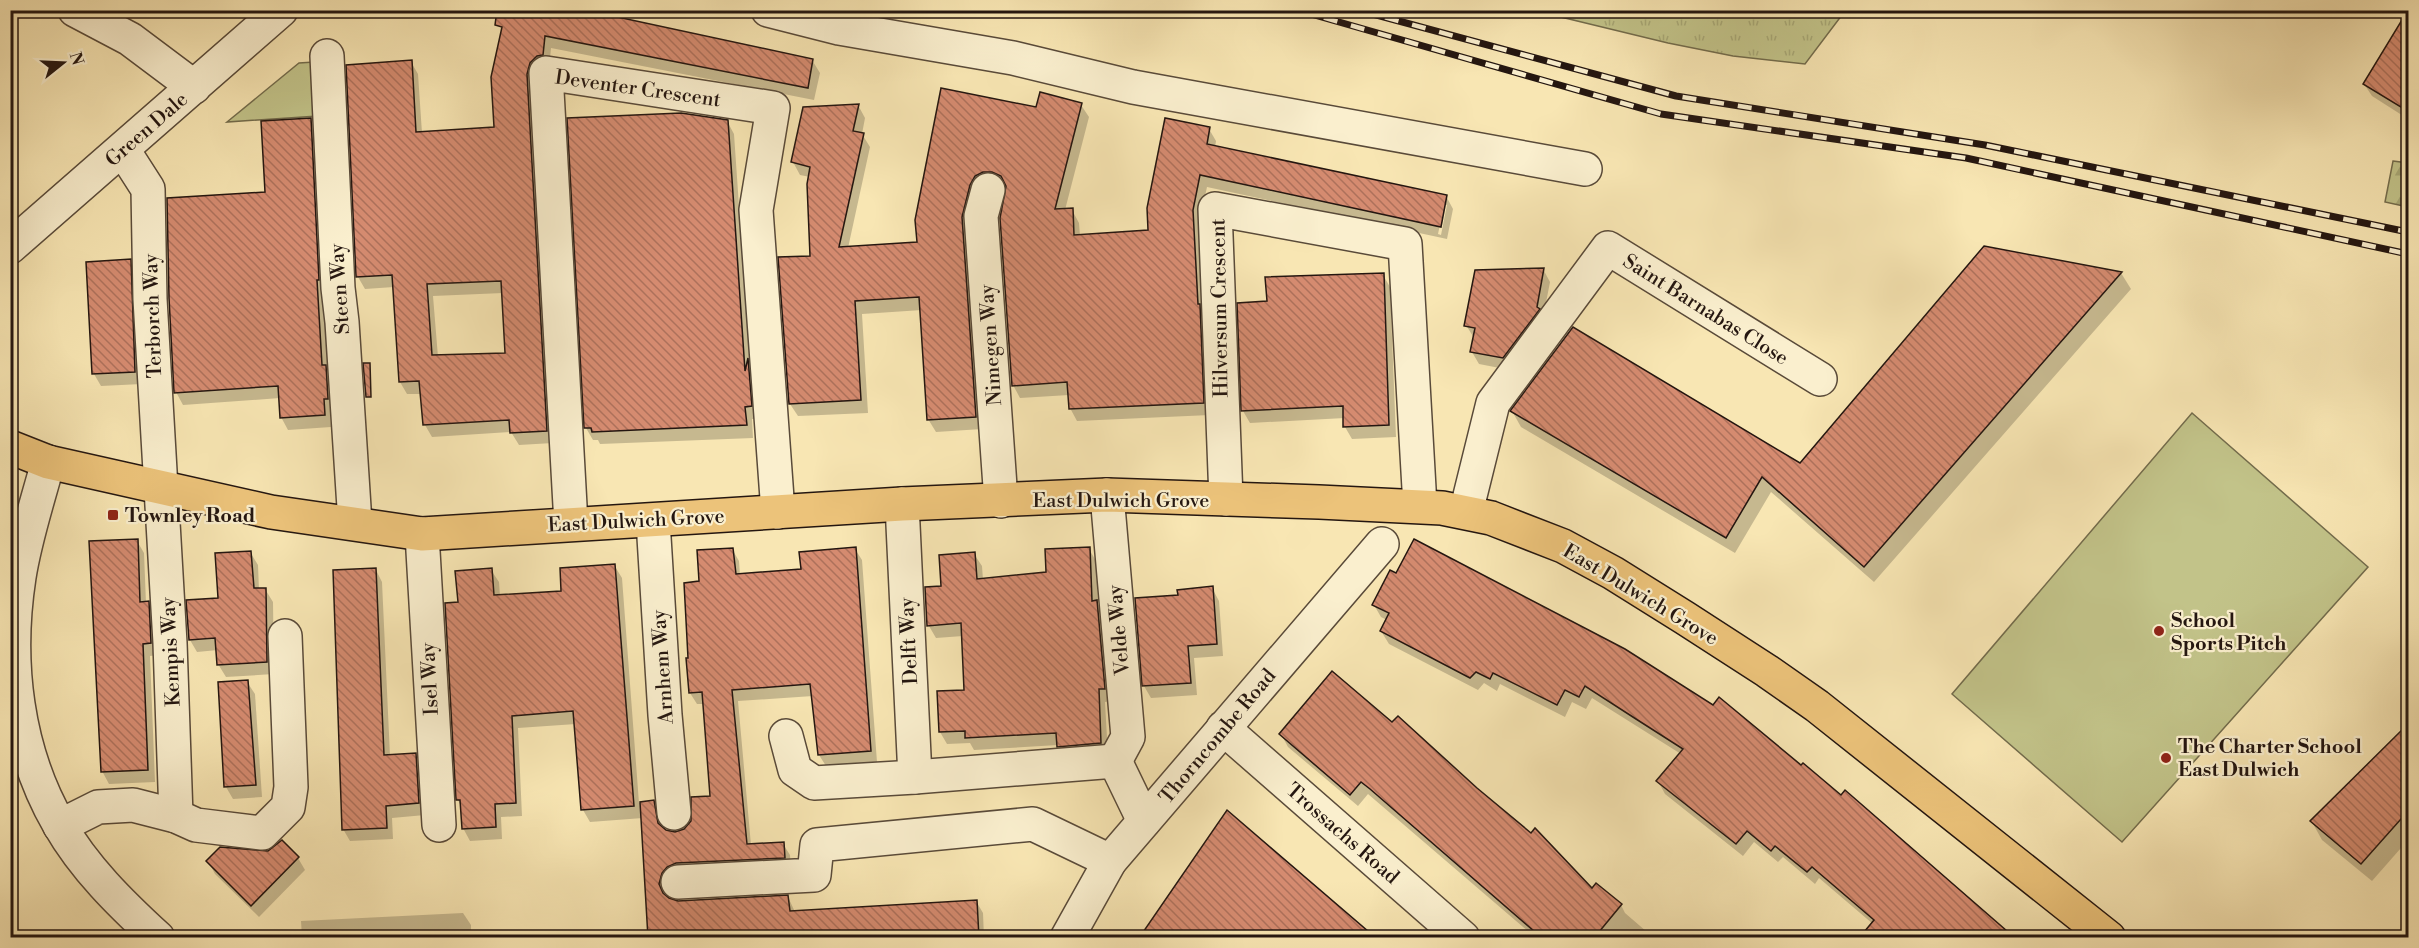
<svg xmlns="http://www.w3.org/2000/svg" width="2419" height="948" font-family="'Libre Bodoni',serif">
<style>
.green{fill:#c2c389;stroke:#736c4c;stroke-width:1.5}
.forest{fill:url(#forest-firs);stroke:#736c4c;stroke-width:1.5}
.park{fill:url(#park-tufts);stroke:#736c4c;stroke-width:1.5}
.shadow{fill:#0003;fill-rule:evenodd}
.building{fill:url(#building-back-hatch);stroke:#241610;stroke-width:1.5;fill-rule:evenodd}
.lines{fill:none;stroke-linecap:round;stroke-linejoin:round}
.minor-casing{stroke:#594a39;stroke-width:36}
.major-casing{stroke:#241610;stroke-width:36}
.minor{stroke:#faefce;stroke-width:33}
.major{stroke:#ecc37a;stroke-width:33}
.rail-casing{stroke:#241610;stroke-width:7}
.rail{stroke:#faefce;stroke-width:4.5;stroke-dasharray:14;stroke-linecap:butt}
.poi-dot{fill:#8f2418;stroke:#faefce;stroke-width:2}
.labels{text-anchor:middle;stroke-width:4.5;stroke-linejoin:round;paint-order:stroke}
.street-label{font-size:20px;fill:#241610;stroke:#faefce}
.poi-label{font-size:20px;font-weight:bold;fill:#241610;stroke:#faefce;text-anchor:start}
</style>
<defs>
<pattern id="forest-firs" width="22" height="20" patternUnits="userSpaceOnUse" patternTransform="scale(1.5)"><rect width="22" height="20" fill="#c2c389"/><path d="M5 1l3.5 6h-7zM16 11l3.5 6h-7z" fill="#a7a775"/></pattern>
<pattern id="park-tufts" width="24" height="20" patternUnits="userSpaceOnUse" patternTransform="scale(1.5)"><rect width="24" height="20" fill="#c2c389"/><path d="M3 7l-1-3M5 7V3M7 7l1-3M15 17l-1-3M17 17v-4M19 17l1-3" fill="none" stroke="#a7a775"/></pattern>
<pattern id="building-back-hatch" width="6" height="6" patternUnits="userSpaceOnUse" patternTransform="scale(1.5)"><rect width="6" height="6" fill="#d58b70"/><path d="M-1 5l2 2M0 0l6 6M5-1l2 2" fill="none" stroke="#ad715b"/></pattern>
</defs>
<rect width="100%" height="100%" fill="#f8e6b3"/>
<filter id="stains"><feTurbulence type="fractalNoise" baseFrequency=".00333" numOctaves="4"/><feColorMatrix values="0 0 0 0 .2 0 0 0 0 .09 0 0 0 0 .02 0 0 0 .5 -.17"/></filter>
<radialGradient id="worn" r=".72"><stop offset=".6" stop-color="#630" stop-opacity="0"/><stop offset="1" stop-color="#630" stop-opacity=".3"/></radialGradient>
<!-- green -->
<g class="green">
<path d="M314,62L318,116L227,122L299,63Z"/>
<path d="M2192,413L2368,567L2122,842L1952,694Z"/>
</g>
<!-- forest -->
<path class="forest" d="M2393,161L2408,163V207L2385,202Z"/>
<!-- park -->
<path class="park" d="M1536,11L1845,10V11L1805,64L1733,56L1668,43Z"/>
<!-- shadow -->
<g class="shadow">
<path d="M507,10L812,60L820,73L814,100L551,48L549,68L553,443L519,445L511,432L432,437L425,425L422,394H407L400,382L394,287L365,289L358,277L348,66L411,62L418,74L422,133L495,128ZM503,293L506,355L438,357L433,296Z"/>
<path d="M2315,10H2327L2323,16Z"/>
<path d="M2408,11V119L2372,96L2364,84Z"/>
<path d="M858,105L865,118L862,134L870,147L848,248L918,243L917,220L1037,108L1081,105L1089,117L1065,210H1072L1079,223L1080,236L1149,232L1209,129L1216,141L1215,148L1446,196L1453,209L1447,239L1207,187L1199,224L1210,415L1077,421L1070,408L1069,395L1020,398L1013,385L1007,188L1001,184H990L982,429L936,432L928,419L922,310L862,314L868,413L798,416L790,404L812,257L810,177L800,175L793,162ZM1444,205H1447L1441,235L1438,234Z"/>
<path d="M310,120L318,132L323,292L328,372L332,379L334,411H330L331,427L288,430L281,417L280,398L183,405L176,392L267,194Z"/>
<path d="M727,121L734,134L750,364L754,372L758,419H752L753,438L600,444L598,440H593L586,428Z"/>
<path d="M1985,248L2121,273L2131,289L1874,582L1771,492L1735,553L1521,427L1512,411L1801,465Z"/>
<path d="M130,261L137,274L142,384L101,386L94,374Z"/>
<path d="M1543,269L1550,282L1543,318L1510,370L1479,364L1472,352L1474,338L1466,325Z"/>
<path d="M1383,275L1390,287L1396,437L1352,439L1345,427V418L1250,423L1243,411L1268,303Z"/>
<path d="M137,541L144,553L146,603L155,615L158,655L150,656L155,782L109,784L102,771Z"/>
<path d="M732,549L739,561L740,575L802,570L855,549L862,560L877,762L826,766L819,755L813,696L738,701L751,845L783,844L790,855L791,869L668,885L665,896L678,902L788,897L795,912L976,901L983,913L984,938H650L643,818L590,822L583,810L576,724L518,728L522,816L501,817L502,839L470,841L463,828L461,806L458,800L446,604L460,603L491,570L499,582L500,596L563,592L614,565L622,578L639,803L653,802L660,814L663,829L675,833L685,830L712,797L704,704H697L690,693L701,583Z"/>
<path d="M1089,549L1096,561L1098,604L1104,614L1111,701L1105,702L1108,756L1066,759L1058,745L974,750L970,743L947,744L940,732L965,691L963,636L936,638L929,626L943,587L974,554L982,566L983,580L1048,574Z"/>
<path d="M250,552L258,565L259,590L265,589L273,602L274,674L226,677L218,664V650L197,652L190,640L220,599Z"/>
<path d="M376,570L382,582L390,756L415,755L422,767L425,815L392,818L393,839L350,841L343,829Z"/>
<path d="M1212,588L1219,601L1223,656L1194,658L1197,695L1151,698L1144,686L1179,597Z"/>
<path d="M1374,605L1801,767L1841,797L1845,792L2015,938H1879L1873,924L1819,878L1815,884L1783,857L1778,862L1754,842L1743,856L1665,794L1658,781L1681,754L1592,698L1586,709L1572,702L1565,717L1500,684L1497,691L1484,683L1478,690L1389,644L1381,631L1387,620L1381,617Z"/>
<path d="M247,682L255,694L262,797L233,799L226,787Z"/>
<path d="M1392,724L1476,789L1592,890L1621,905L1625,913L1654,938H1536L1368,794L1358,806L1288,747L1281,734Z"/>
<path d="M2408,725V840L2372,881L2322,840L2312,822Z"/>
<path d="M298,858L305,870L259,917L215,874L208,861Z"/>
<path d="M463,913L471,925V938H302L301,921Z"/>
<path d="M10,931L26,938H10Z"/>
</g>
<!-- building -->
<g class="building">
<path d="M497,10H585L813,59L808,88L545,36L543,55L537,56L530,63L527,74L547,431L510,433L509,420L423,425L419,381L399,382L392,275L356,277L346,65L412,60L416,132L494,127L491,77L502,27L495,25ZM501,281L505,353L432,355L427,284Z"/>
<path d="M2408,10H2409V112L2363,84Z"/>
<path d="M941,88L1036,107L1040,92L1082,103L1055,209L1073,208L1074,235L1148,230L1147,208L1165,118L1210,127L1207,144L1447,195L1441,227L1200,175L1193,210L1198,304H1200L1204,403L1069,409L1067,382L1012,386L1000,218L1006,186L1001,176L992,172H983L975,176L970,185L962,217L976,417L927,420L919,297L855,301L861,400L789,404L778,257L810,256L807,184L810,167L791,162L803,107L859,104L853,131L864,133L839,247L917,242L915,220Z"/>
<path d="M681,113L728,120L745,371L748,358L752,406L745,407L747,425L592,432L591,428H584L567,118Z"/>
<path d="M311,118L319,280H317L322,365H326L328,399H324L325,415L280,418L278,386L174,393L169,298L167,198L265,192L261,121Z"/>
<path d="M1984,246L2122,272L1864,567L1762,477L1726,538L1510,411L1573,327L1800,463Z"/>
<path d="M131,259L135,372L92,374L86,262Z"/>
<path d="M1544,268L1537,307L1540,309L1503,358L1470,352L1475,328L1464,326L1475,270Z"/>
<path d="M1384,273L1389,425L1343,427V406L1241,411L1237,303L1267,301L1265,277Z"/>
<path d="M363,363H370L371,397H366Z"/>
<path d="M138,539L140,602L149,601L151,643L143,644L148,770L101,772L89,541Z"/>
<path d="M1414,539L1625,649L1713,705L1719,697L1801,765L1803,763L1841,795L1845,790L2015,938H1859L1874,920L1812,867L1807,872L1775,846L1771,851L1747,831L1736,844L1656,781L1683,749L1636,719L1585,686L1579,697L1565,690L1557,705L1493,673L1490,679L1476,672L1470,678L1380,631L1389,613L1372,605L1390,570L1396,573Z"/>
<path d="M856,547L871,751L818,755L810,684L732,690L747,844L784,842L785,858L676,863L667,867L662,873L659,884L663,893L669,898L678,901L788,895L790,911L977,900L979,938H648L640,802L654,800L658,823L666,830L675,832L684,829L691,821V797L710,796L702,692L689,693L686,658H688L684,583L699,581L697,550L733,548L736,574L801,569L799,552Z"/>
<path d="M1090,547L1092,601L1097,600L1105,689H1099L1101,743L1057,747L1056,733L965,738V731L939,732L937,691L964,690L961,623L927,626L925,587L941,586L939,555L975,552L977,579L1046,572L1045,549Z"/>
<path d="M251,551L254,588H266L267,662L217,665L215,638L189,640L186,600L218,598L215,553Z"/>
<path d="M615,564L634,806L581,810L573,711L512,716L516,803L495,804L496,827L462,829L460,800H456L445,603L458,602L455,571L492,568L494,595L561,591L560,568Z"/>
<path d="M376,568L384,755L416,753L419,803L386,806L387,828L342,830L333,570Z"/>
<path d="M1213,586L1217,644L1188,646L1191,683L1142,686L1135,598L1178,595L1177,590Z"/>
<path d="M1332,671L1392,722L1398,716L1477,788L1531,833L1535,828L1592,888L1596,883L1622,904L1594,938H1542L1370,789L1361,782L1350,795L1279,734Z"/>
<path d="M248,680L256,785L224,787L218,682Z"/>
<path d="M2409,723V810L2361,864L2310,821Z"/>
<path d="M1227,810L1376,938H1139Z"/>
<path d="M282,840L299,857L251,906L206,861L220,847L268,851Z"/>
</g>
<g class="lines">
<defs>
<g id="minor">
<path d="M75,10L130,39L194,87"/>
<path d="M768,10L839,28L1013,58L1133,87L1585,169"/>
<path d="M327,56L338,288L342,322L355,523"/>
<path d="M123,150L148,189L150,299L170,643L176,816"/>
<path d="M988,190L981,216L1001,501"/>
<path d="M10,247L281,10"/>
<path d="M48,462C38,500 25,538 19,577C6,661 16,750 59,824C84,868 121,904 158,938"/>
<path d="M1107,495L1128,737L1115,761"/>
<path d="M1226,499L1215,209L1405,244L1420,506"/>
<path d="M902,504L915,777"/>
<path d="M1466,512L1493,403L1608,248L1820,379"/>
<path d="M653,521L665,715L674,813"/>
<path d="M571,524L546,73L773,108L756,210L778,512"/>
<path d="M422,534L439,825"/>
<path d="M1223,728L1463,938"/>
<path d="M786,736L795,770L814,783L915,777L1115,761L1144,821"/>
<path d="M60,826L98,807L133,805L176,816L196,825L262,833L288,807L291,787L285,636"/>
<path d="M678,882L814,875L817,845L1033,824L1110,861"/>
<path d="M1067,938L1110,861L1382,544"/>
</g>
<path id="major" d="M10,447L48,462L271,512L422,534L902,504L1107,495L1319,502L1442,508L1491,518L1563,546L1613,573L1685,618L1767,671L1817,706L2109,938"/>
</defs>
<!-- minor casing -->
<use href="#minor" class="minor-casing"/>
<!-- major casing -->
<use href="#major" class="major-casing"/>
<!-- minor -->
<use href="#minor" class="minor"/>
<!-- major -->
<use href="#major" class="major"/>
<defs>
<g id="rail">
<path d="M1297,10L1661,114L1966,158L2408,254"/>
<path d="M1358,10L1676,96L1985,145L2408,232"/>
</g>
</defs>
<!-- rail casing -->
<use href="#rail" class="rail-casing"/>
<!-- rail -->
<use href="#rail" class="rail"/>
</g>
<!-- markers -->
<g class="poi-dot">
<rect x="107" y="509" width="12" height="12" rx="3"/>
<circle cx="2159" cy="631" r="6"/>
<circle cx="2166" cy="758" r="6"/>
</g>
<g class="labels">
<!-- street labels -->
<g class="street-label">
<text transform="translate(638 88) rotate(8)" y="7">Deventer Crescent</text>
<text transform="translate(146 129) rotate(-41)" y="7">Green Dale</text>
<text transform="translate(339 289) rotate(-94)" y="7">Steen Way</text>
<text transform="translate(1219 308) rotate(-91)" y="7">Hilversum Crescent</text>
<text transform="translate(1706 309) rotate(32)" y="7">Saint Barnabas Close</text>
<text transform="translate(152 316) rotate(-92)" y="7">Terborch Way</text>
<text transform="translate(990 345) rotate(-94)" y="7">Nimegen Way</text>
<text x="1121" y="507">East Dulwich Grove</text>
<text transform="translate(636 520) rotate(-3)" y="7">East Dulwich Grove</text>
<text transform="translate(1641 594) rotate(31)" y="7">East Dulwich Grove</text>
<text transform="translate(1118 630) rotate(-95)" y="7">Velde Way</text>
<text transform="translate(908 641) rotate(-93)" y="7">Delft Way</text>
<text transform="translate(170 652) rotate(-93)" y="7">Kempis Way</text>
<text transform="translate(662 667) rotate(-94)" y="7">Arnhem Way</text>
<text transform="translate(429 679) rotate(-93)" y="7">Isel Way</text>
<text transform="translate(1217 736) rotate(-50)" y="7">Thorncombe Road</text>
<text transform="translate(1343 833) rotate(41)" y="7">Trossachs Road</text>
</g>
<!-- poi labels -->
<g class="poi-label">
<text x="125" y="522">Townley Road</text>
<text x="2171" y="627">School<tspan x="2171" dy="23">Sports Pitch</tspan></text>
<text x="2178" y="753">The Charter School<tspan x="2178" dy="23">East Dulwich</tspan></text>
</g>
</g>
<!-- margin -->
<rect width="2419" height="948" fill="none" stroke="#f8e6b3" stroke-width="36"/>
<rect x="12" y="12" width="2395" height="924" fill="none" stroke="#241610" stroke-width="3"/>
<rect x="18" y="18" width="2383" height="912" fill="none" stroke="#241610" stroke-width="1.5"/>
<!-- north arrow -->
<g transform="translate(63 63) rotate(72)" stroke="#faefce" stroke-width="4.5" paint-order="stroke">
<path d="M0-4.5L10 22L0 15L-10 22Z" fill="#241610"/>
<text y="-9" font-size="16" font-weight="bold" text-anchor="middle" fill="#241610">N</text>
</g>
<rect width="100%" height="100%" filter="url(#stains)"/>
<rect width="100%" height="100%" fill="url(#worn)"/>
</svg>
